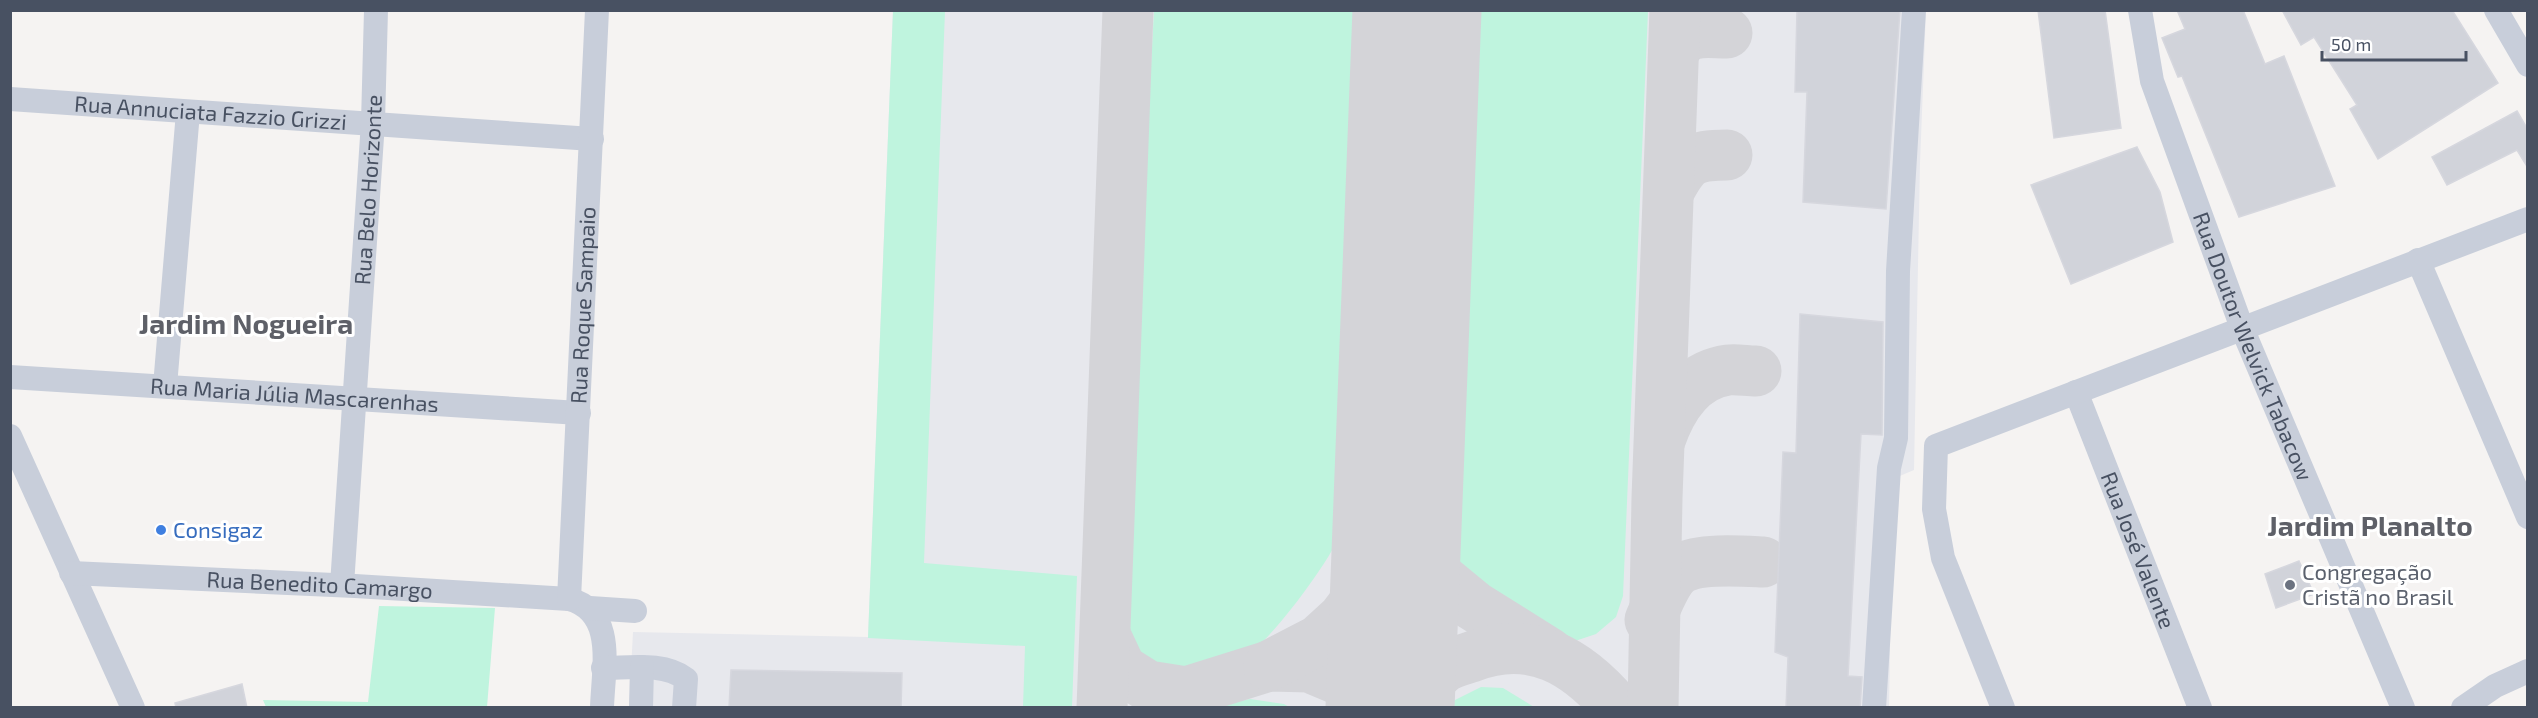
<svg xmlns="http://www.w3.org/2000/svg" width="2538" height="718" font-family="'Exo 2',sans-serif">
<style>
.airport{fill:#e7e8ed}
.green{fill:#bff4de}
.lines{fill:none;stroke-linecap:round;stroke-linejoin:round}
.taxiway{stroke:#d4d4d8;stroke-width:51}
.runway{stroke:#d4d4d8;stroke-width:129}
.building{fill:#d1d3da;stroke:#d6d7de;stroke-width:1.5}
.minor{stroke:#c8ceda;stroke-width:24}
.shop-dot{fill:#3f7fe0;stroke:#fff;stroke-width:2}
.worship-dot{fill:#6b7280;stroke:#fff;stroke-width:2}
.labels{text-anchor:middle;stroke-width:6;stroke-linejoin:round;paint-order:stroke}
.street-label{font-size:22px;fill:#485162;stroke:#fff}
.shop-label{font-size:22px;fill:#366cbe;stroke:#fff;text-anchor:start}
.worship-label{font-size:22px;fill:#5b616d;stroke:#fff;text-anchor:start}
.district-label{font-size:28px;font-weight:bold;fill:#5e6068;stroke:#fff}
</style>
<rect width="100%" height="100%" fill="#f5f3f2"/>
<!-- airport -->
<path class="airport" d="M893,11H1926L1920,163L1914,470L1895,478L1892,533L1889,707L629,708L633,632L868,637Z"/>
<!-- green -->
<g class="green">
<path d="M893,11H945L924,563L1077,576L1072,707H1023L1025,646L868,638Z"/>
<path d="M1154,11H1366L1350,494C1349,504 1348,516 1345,525C1332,558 1283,624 1256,648C1227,674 1156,696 1128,656C1124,651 1123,641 1120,635Z"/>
<path d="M1452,11H1648L1623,596L1616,617L1596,634L1569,643L1541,636L1461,583L1445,566L1435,537L1433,505Z"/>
<path d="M379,606L495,608L487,707H266L263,700L368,702Z"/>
<path d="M1481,687L1503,688L1534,707H1448L1453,701Z"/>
<path d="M1250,699L1284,704L1289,707H1212Z"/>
</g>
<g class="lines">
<!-- taxiway -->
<g class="taxiway">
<path d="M1674,52C1686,28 1703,33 1727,33"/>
<path d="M1669,191C1685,161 1691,155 1727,155"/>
<path d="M1660,440C1671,408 1690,375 1728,370C1737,369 1747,371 1756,371"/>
<path d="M1650,620C1657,605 1667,576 1682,568C1701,558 1742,561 1763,562"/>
<path d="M1106,637L1121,669L1148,686L1186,692L1269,666L1309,667L1345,682L1370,708"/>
<path d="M1269,666L1319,640L1343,618L1369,584L1389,545L1398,501L1409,534L1429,569L1474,606L1549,653"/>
<path d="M1102,708L1128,10"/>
<path d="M1407,708L1409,702C1420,692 1430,679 1442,669C1449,663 1462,660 1471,657C1532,633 1578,662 1617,708"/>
<path d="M1653,708L1657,498L1675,10"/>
</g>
<!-- runway -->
<path class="runway" d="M1390,708L1417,10"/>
</g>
<!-- building -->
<g class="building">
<path d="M1797,10H1900L1886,209L1803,202L1807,92H1795Z"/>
<path d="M2038,10H2105L2121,128L2054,138Z"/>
<path d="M2177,10H2243L2265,64L2284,56L2335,186L2239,217L2182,76L2178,77L2162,38L2185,29Z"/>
<path d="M2282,10H2452L2498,83L2378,159L2350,109L2357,105L2314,37L2301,45Z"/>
<path d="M2517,111L2528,130V168L2517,150L2447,185L2432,157Z"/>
<path d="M2137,147L2160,192L2173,242L2071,284L2031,185Z"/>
<path d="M1800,314L1883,322L1882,435L1861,434L1848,676L1862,677L1860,708H1786L1788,657L1775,652L1783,452L1796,453Z"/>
<path d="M2299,561L2314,594L2276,608L2265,574Z"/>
<path d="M731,670L902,673L901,708H729Z"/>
<path d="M242,684L247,708H176L175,703Z"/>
</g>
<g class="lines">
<!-- minor -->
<g class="minor">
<path id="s1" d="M2140,10L2152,81L2242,328L2403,708"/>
<path d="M2496,10L2528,65"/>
<path id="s2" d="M10,99L592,139"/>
<path d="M2418,260L2528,517"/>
<path id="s3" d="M10,377L579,413"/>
<path d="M165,386L188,112"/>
<path id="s4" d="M2076,392L2200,708"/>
<path d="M10,436L133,708"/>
<path id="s5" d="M71,573L355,586L569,599C617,612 603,669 602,708"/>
<path id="s6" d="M342,585L373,122L376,10"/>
<path id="s7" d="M569,599L597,10"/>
<path d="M590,608L635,611"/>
<path d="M603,668C630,668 664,662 686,679L684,708"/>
<path d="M641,708L642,667"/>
<path d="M1874,708L1889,468L1896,438L1898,271L1914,10"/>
<path d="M2003,708L1943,558L1934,509L1936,446L2528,219"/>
<path d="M2463,708L2495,686L2528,671"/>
</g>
</g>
<!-- markers -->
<circle class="shop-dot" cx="161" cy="530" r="6"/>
<circle class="worship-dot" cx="2290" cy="585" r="6"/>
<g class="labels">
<!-- street labels -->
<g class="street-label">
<text dy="8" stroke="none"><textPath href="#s2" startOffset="201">Rua Annuciata Fazzio Grizzi</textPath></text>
<text dy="8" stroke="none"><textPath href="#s6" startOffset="396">Rua Belo Horizonte</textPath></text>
<text dy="8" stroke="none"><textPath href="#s7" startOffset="294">Rua Roque Sampaio</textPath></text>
<text dy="8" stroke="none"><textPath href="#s1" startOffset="356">Rua Doutor Welvick Tabacow</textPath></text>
<text dy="8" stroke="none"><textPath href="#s3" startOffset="285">Rua Maria Júlia Mascarenhas</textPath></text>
<text dy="8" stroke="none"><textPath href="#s4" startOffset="170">Rua José Valente</textPath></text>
<text dy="8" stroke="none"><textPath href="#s5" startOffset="249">Rua Benedito Camargo</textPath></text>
</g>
<!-- shop labels -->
<g class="shop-label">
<text x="173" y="538">Consigaz</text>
</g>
<!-- worship labels -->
<g class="worship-label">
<text x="2302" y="580">Congregação<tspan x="2302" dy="25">Cristã no Brasil</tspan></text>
</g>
<!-- district labels -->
<g class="district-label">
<text x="246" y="334">Jardim Nogueira</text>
<text x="2370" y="536">Jardim Planalto</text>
</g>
</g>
<!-- border -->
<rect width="2538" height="718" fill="none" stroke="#485162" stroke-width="24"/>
<!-- scale -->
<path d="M2322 51v9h144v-9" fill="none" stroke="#485162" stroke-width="3"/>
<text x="2331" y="51" font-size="18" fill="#485162" stroke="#ffffff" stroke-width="4.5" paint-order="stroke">50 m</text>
</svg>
